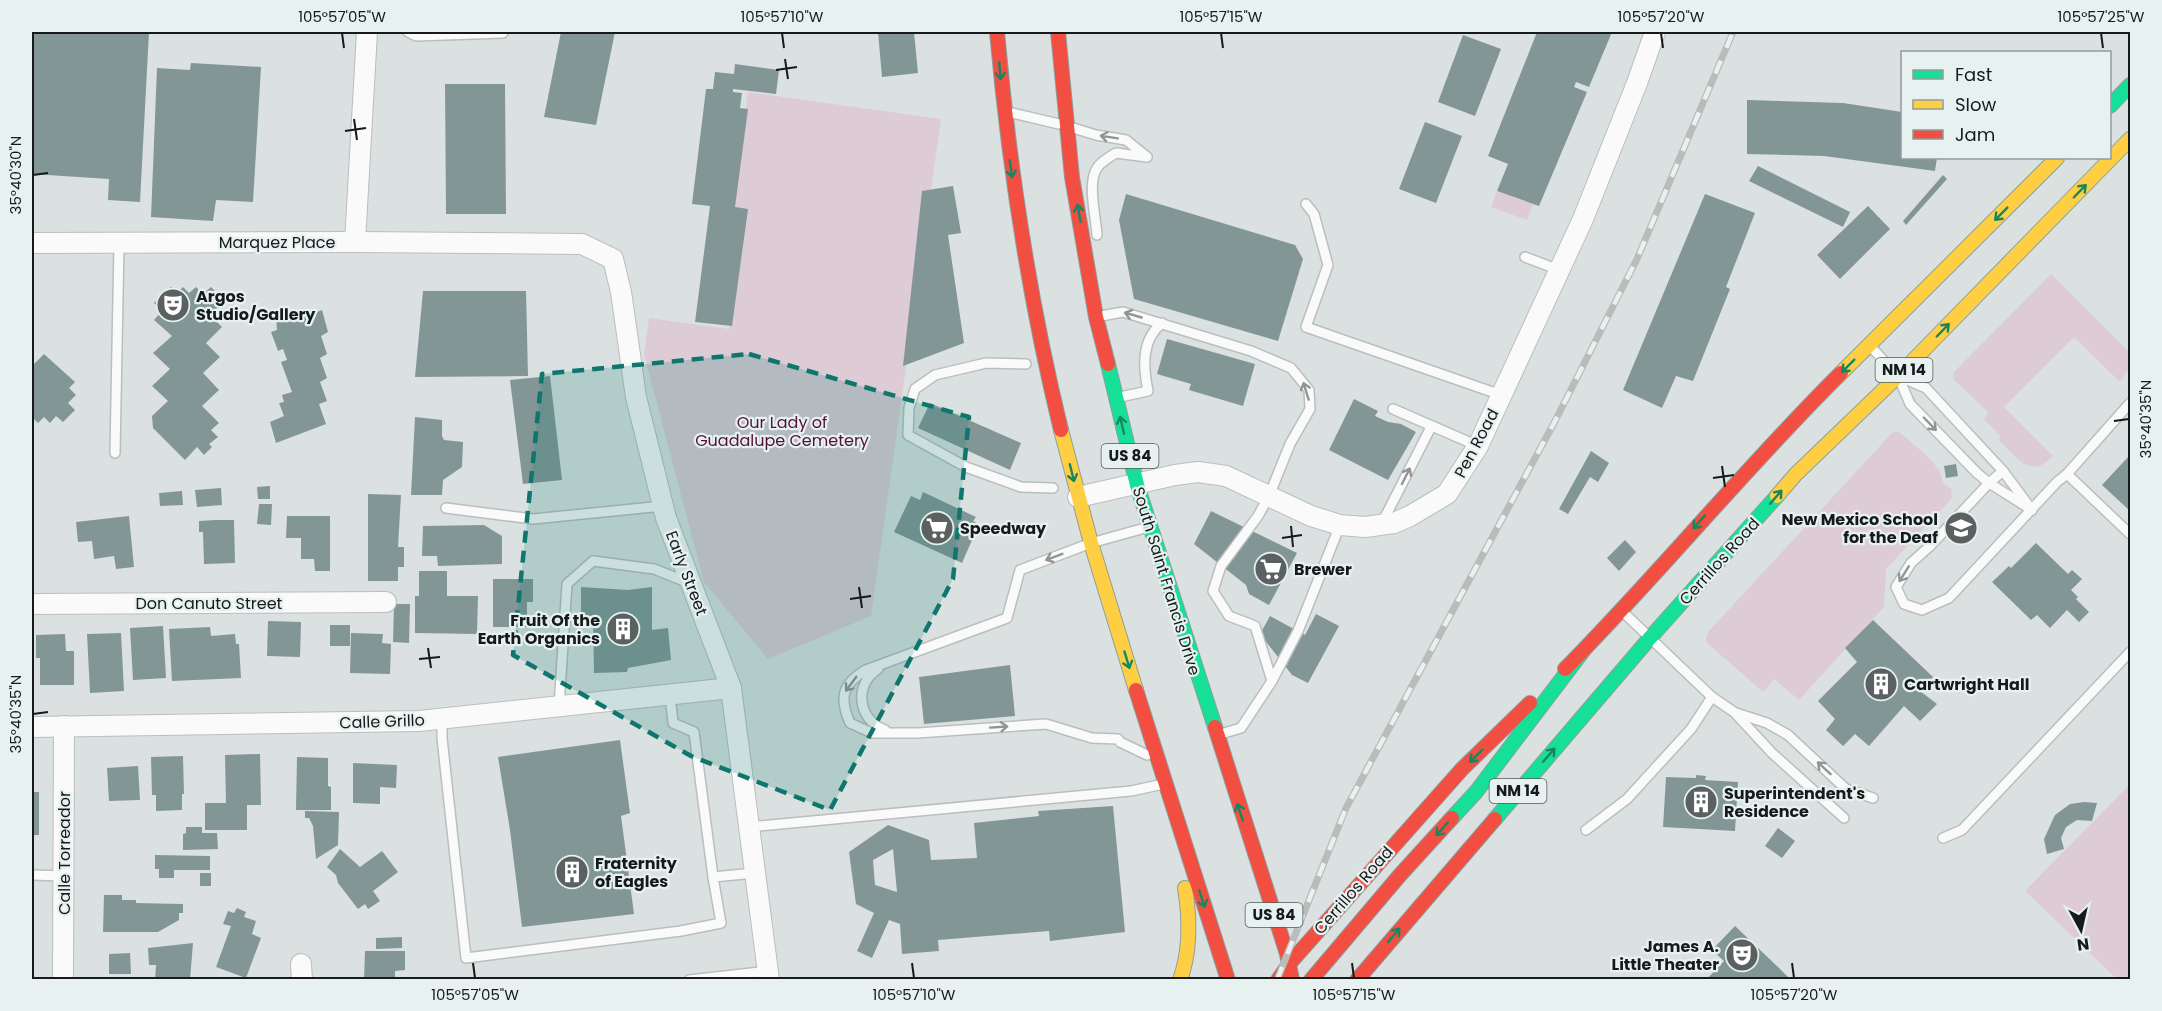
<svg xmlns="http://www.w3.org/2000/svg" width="2162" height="1011" font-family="Poppins,sans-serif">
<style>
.green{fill:#ddccd5}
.building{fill:#839696;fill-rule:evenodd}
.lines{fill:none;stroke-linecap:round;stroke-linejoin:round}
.lane-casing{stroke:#babebe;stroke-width:12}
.street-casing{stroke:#babebe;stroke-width:22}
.fast-casing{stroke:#8d9f9f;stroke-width:16}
.slow-casing{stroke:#8d9f9f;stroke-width:16}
.jam-casing{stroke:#8d9f9f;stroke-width:16}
.lane{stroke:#fafafa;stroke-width:9}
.street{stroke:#fafafa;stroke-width:20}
.fast{stroke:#16e098;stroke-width:14}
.slow{stroke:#ffcf43;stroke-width:14}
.jam{stroke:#f24e42;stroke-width:14}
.rail-casing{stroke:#babbbb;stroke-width:7}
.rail{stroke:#e6f1f0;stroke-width:4.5;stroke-dasharray:14;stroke-linecap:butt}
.oneway{stroke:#16875f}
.oneway2{stroke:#939595}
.marked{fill:#0f766e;fill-opacity:0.2;stroke:#0f766e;stroke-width:4.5;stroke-dasharray:12 8;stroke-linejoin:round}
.ticks{fill:none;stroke:#161a1a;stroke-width:2}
.labels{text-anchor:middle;stroke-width:4.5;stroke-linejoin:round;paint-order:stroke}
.shield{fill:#e6f1f0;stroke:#545a5a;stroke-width:1.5}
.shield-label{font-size:15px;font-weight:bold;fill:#161a1a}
.street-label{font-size:16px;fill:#161a1a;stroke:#e6f1f0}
.poi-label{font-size:16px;font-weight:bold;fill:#161a1a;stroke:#e6f1f0;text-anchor:start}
.park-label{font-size:16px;fill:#54103b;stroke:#e6f1f0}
.neatline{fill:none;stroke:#161a1a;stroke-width:2}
.ticks-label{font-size:15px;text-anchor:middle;fill:#161a1a}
</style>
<rect width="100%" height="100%" fill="#dbe1e1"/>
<!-- green -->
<g class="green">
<path d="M748,92L941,119L871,616L768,659L704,582L644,354L649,318L729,329L745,215L732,213Z"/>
<path d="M1497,191L1533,204L1527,220L1491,207Z"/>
<path d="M2051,274L2130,353V367L2120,382L2074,337L2004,407L2053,456C2030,480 2018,458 1999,441L2000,436L1984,419L1988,412L1953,379L1954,372Z"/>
<path d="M1897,431L1902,434C1914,445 1929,456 1938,469C1944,477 1939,484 1951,488L1952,498L1886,569L1884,607L1799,700L1774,679L1763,692L1707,643L1706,639L1708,632L1891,434Z"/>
<path d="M2130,784V979H2117L2025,891Z"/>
</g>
<!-- building -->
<g class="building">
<path d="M32,32H149L140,202L108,200L109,179L32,174Z"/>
<path d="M561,32H615L596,125L544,117Z"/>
<path d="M878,32H914L918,73L882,77Z"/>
<path d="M1537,32H1612L1589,87L1576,82L1574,87L1587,92L1539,206L1497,191L1508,164L1488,156Z"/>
<path d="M1463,35L1501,49L1475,116L1438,102Z"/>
<path d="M191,63L261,67L253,202L216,200L213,221L151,217L157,68L190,70Z"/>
<path d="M735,64L779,70L776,94L733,89V92L742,93L740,108L748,109L735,207L748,209L732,326L695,322L710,206L692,204L706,89H713L715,72L734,74Z"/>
<path d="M445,84H505L506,214H446Z"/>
<path d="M1747,100L1843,103L1902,112V158H1937L1935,171L1824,156L1747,154Z"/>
<path d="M1425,122L1462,136L1436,203L1399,189Z"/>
<path d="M1758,166L1850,212L1843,227L1749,181Z"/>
<path d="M1943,175L1947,179L1906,225L1903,221Z"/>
<path d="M953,186L961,233L948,235L964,343L903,366L922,191Z"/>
<path d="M1126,194L1295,245L1303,259L1278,341L1134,299L1119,220Z"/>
<path d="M1705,194L1755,213L1726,287L1730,289L1693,381L1676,376L1662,408L1623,390Z"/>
<path d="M1868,206L1890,229L1840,279L1817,255Z"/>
<path d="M171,287L177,293L183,287L189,293L196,287L203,294L211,287L225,301L216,309L222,315L216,321L222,327L206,343L220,357L203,373L219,390L202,406L219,423L211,430L218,437L209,444L212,447L204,455L197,447L185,460L153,428L152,416L168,401L152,386L170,369L153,353L172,336L154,320L162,311L154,303Z"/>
<path d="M423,291H526L528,376L415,377Z"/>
<path d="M322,310L328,332L321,336L327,354L320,358L327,378L320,382L327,401L319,404L326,424L276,443L270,422L284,416L279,403L284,402L282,395L292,392L281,362L287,360L283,349L278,351L271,332L277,330L276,317H304Z"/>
<path d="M1167,339L1255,364L1243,406L1189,390L1191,384L1157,374Z"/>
<path d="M44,354L75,382L69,388L76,395L68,403L75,410L63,422L56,416L50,423L44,417L38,423L32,417V366Z"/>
<path d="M550,376L562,480L523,484L510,380Z"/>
<path d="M1354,399L1378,411L1375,416L1388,422L1401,424L1416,432L1388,480L1329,450Z"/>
<path d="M930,403L1021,443L1010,470L918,428Z"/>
<path d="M415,417L442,420V436L444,440L463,442L462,467L443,480L442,495H411Z"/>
<path d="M1591,451L1609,463L1598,482L1590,477L1568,514L1559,509Z"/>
<path d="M2130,455V511L2102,485Z"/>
<path d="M1956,464L1958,476L1946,478L1944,466Z"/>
<path d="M270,486V499H258L257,487Z"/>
<path d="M221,488L222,505L197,507L195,490Z"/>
<path d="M182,491L183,505L160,506L159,493Z"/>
<path d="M923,492L976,517L973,521L979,524L962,563L894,532L911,496L920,500Z"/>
<path d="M368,494L401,495L398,547H404V567H398V581H368Z"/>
<path d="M259,504H272L271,525L257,524Z"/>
<path d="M1211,511L1297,553L1269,605L1249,594L1246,585L1194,544Z"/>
<path d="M129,516L134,567L116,569L114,556L94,559L92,541L78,542L76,522Z"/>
<path d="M287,516H330V571H315L314,559H301V538H286Z"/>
<path d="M215,520H234L235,563L204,564L203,532H199V521Z"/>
<path d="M484,525L502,536V564L438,566L437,556H422L423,526Z"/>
<path d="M1625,540L1636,552L1619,571L1607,558Z"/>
<path d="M2036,543L2068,574L2072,570L2082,579L2071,590L2078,597L2076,599L2089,612L2079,622L2067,610L2050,628L2037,615L2031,620L1992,582L2009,566L2011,568Z"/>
<path d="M419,571H447V596H478L477,634L415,633V596H419Z"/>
<path d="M493,579H533V602H527V615H532V627H493Z"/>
<path d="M581,587L628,590L652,587V630L668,628L671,660L628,668L627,672L594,673L593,616L581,615Z"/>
<path d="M394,604H410L409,643L393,642Z"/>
<path d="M1316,614L1339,626L1308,683L1292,675L1260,634L1270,616L1305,635Z"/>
<path d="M1873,620L1933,677L1920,691L1937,704L1920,721L1904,706L1869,746L1855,734L1843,746L1826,730L1835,719L1818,701L1857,662L1845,648Z"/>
<path d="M268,621L301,622L300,657L267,656Z"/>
<rect x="330" y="625" width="20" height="21"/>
<path d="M163,626L166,678L133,680L130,628Z"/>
<path d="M210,627L211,636L235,634L236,644H239L241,678L172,681L169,629Z"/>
<path d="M121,633L124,691L90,693L87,634Z"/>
<path d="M351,633L383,634L382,643L391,644L390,674L350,673Z"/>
<path d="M65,634L66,651H74V685H40V658H36V635Z"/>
<path d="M1010,665L1015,716L924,724L919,677Z"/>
<path d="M620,740L630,813L621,816L634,914L522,927L510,830L498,757Z"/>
<path d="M260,754L261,805H247V830H205V803H226L225,755Z"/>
<path d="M183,756L184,794H182V810L156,811V795H152L151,757Z"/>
<path d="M297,757L328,758V786L331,787V810H296Z"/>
<path d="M353,763L397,765L396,788L380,787V804L353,803Z"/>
<path d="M138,766L140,800L109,801L107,768Z"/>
<path d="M1696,775L1706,776L1705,780L1738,782L1735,831L1663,827L1666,777L1696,778Z"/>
<rect x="32" y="792" width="7" height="43"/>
<path d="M2084,802L2097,803L2092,821L2077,820L2066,827L2061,838L2064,849L2047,854L2044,839L2055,815L2070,804Z"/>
<path d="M1113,806L1125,932L1050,941L1049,931L938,940L939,951L902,954L900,924L889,920L872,958L857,951L874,913L856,904L849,852L888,825L929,840L931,860L977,858L974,823L1039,816L1038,811ZM893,849L897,892L875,885L873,860Z"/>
<path d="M305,811L339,812L338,845L316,859L313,826L309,818H305Z"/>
<path d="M186,827H202V833H217L218,849L183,850V834L186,833Z"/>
<path d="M1778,828L1795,841L1782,858L1765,846Z"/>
<path d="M340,849L360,867L382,851L398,872L373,891L380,901L368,909L365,904L358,909L338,883L336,875L327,867Z"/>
<path d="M155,855L210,856V870H174V878H159V869H155Z"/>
<rect x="200" y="873" width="11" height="13"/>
<path d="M104,895H122V900H136V903L183,904V913H179V920L158,932H103Z"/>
<path d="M237,908L246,912L244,917L256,921L252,934L261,938L246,978L216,967L231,926L223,924L228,911L234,913Z"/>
<path d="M1735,926L1779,968L1791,980H1706L1724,961L1712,950Z"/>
<path d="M402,937V948L376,949V938Z"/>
<path d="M193,943L190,980H155L156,965H149L148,948Z"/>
<path d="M365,951H405V970L395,971V980H364Z"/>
<path d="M130,953L131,974H109V954Z"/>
</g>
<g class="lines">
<defs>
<g id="lane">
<path d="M408,32L416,36L503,33"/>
<path d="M1012,113L1059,124"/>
<path d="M1073,128L1096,135L1126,140L1147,157"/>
<path d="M1306,204L1314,214L1328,265L1306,327L1501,395"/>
<path d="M1097,235C1096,217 1087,183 1097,168C1101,162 1109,157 1116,153L1147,157"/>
<path d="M1525,257L1559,270"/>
<path d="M1101,316L1123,312L1251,351L1291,368L1309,390L1310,409L1290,444L1269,496L1258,516L1221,566L1213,591L1229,616L1255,626L1272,681"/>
<path d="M1872,348L1898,376L1910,404L1977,473L1989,483L2032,510"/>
<path d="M1026,364L986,363L935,375L915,389L909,408L908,435L966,467L1021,487L1053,488"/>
<path d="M1903,378L1926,388L2003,471L2029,506"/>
<path d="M1120,397L1148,391C1143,367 1141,340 1162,323"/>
<path d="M1393,409L1478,446"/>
<path d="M115,453L119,243"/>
<path d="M2003,471L1989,483L1930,546L1911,563L1896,587L1904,604L1922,610L1949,598L2057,482L2067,474L2130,403"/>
<path d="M2067,474L2130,534"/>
<path d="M446,508L533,519L663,506"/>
<path d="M1382,523L1431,427"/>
<path d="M1145,528L1091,543L1020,570L1007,618L866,670C842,684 839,698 850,723L872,733H918L1046,724L1092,738L1118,739L1120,742L1147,755"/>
<path d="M1624,613L1712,697L1734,712L1772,753L1844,818"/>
<path d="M878,669C853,685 858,720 885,730"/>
<path d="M670,695L673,723L694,732L713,877"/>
<path d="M559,706L567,584L593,561L654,569L689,583"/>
<path d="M1736,713L1767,723L1788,735L1846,789L1873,798"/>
<path d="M442,718V738L466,958L681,931L721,923L713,877L755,873"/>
<path d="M1221,734L1241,728L1272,681L1298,631L1340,525"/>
<path d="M749,827L1131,791L1159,785"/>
<path d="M1586,830L1627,799L1691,729L1712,697"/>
<path d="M1943,838L1962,830L2130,652"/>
<path d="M32,875L64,876"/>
<path d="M689,980L768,971"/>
</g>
<g id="street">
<path d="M355,242L367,32"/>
<path d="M32,243L355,242L582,244L613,259L621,292L636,397L666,518L731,688L769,980"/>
<path d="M1078,497L1175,475L1198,472L1226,476L1311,516L1340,525L1365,527L1394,523L1410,516L1447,494L1478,446L1583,219L1637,83L1655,32"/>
<path d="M32,604L386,602"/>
<path d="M32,727L419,721L731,688"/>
<path d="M301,964L302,980"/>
<path d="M63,980L64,726"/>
</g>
<g id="fast">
<path d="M2110,106L2130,85"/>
<path d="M1108,364L1137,485L1215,727"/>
<path d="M1452,818L1476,792L1583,651"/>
<path d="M1495,819L1649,639L1777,496"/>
</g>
<g id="slow">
<path d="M1841,373L2057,158"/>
<path d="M1061,430L1091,543L1136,690"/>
<path d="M1777,496L1796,474L1898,376L2130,139"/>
<path d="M1180,980C1191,950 1190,919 1185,888"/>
</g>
<g id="jam">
<path d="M997,32C1009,166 1029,299 1061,430"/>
<path d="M1058,32L1072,177L1096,317L1108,364"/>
<path d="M1565,669C1660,573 1745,468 1841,373"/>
<path d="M1136,690L1228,980"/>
<path d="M1215,727L1287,954L1292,980"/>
<path d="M1278,980L1289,964L1462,769L1530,703"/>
<path d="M1311,980L1400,875L1452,818"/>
<path d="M1357,980L1495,819"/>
</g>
</defs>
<!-- lane casing -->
<use href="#lane" class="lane-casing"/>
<!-- street casing -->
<use href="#street" class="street-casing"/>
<!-- fast casing -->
<use href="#fast" class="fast-casing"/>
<!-- slow casing -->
<use href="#slow" class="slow-casing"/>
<!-- jam casing -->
<use href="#jam" class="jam-casing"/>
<!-- lane -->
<use href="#lane" class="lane"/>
<!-- street -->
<use href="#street" class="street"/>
<!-- fast -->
<use href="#fast" class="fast"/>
<!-- slow -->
<use href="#slow" class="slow"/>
<!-- jam -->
<use href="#jam" class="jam"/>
<defs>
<path id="rail" d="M1277,980L1346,808L1554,423L1637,259L1733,32"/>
</defs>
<!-- rail casing -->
<use href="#rail" class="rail-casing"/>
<!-- rail -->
<use href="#rail" class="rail"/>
</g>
<!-- one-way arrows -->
<defs><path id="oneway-shaft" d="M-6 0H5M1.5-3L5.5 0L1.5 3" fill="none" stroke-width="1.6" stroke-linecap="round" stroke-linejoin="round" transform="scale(1.5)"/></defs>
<g class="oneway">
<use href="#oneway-shaft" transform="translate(1000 71) rotate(85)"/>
<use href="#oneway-shaft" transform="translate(1011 169) rotate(82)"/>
<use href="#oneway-shaft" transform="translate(2080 191) rotate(-46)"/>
<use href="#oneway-shaft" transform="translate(1079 213) rotate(-100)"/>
<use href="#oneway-shaft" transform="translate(2001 214) rotate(135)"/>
<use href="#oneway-shaft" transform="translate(1943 330) rotate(-46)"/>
<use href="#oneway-shaft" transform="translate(1848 366) rotate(135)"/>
<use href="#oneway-shaft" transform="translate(1122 425) rotate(-103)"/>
<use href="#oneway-shaft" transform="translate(1072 473) rotate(76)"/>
<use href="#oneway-shaft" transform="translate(1776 497) rotate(-49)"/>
<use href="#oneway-shaft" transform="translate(1699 522) rotate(133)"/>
<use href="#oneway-shaft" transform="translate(1127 660) rotate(73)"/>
<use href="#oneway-shaft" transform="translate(1549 755) rotate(-49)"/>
<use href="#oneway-shaft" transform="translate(1476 756) rotate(136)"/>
<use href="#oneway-shaft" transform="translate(1240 812) rotate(-108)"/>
<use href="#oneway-shaft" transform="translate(1442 829) rotate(132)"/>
<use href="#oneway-shaft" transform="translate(1202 899) rotate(72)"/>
<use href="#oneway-shaft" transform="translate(1394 935) rotate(-50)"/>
</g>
<g class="oneway2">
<use href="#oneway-shaft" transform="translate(1109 137) rotate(-171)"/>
<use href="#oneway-shaft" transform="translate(1133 315) rotate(-164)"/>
<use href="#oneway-shaft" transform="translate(1306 391) rotate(-107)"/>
<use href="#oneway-shaft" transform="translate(1930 424) rotate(46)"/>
<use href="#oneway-shaft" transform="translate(1406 476) rotate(-63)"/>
<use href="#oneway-shaft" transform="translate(1054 557) rotate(159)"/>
<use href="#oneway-shaft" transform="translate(1904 574) rotate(122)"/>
<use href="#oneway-shaft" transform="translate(851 684) rotate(126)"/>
<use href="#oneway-shaft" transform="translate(999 727) rotate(-4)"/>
<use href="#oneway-shaft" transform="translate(1824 768) rotate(-137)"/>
</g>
<!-- marked area -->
<path class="marked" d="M749,354L969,417L953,579L830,810L691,756L513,655L542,374Z"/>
<!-- ticks -->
<path class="ticks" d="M342,33L344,48M782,33L784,48M1221,33L1223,48M1661,33L1663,48M2101,33L2103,48M785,59L788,79M776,70L797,67M354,119L357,140M345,131L366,128M33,175L48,173M2114,421L2129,419M1722,466L1725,487M1713,478L1734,475M1291,526L1293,547M1282,538L1302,535M859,587L862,608M850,599L871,596M428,648L431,668M419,659L440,657M33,714L48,712M473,963L475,978M912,963L914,978M1352,963L1354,978M1792,963L1794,978"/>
<!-- icons -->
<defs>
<symbol id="theatre-disc" viewBox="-11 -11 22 22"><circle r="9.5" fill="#5b6060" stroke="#e6f1f0"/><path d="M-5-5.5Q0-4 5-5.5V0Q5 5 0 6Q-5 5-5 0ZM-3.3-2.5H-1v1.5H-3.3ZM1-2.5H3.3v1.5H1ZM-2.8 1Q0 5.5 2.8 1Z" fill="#fff"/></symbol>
<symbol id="supermarket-disc" viewBox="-11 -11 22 22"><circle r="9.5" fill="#5b6060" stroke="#e6f1f0"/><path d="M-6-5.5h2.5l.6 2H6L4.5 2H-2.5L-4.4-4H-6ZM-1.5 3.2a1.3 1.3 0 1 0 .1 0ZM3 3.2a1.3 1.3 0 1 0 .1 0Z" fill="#fff"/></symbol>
<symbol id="school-disc" viewBox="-11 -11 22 22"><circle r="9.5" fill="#5b6060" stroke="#e6f1f0"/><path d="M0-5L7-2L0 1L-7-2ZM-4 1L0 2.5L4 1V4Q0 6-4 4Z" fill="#fff"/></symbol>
<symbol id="building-disc" viewBox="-11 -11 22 22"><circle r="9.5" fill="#5b6060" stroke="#e6f1f0"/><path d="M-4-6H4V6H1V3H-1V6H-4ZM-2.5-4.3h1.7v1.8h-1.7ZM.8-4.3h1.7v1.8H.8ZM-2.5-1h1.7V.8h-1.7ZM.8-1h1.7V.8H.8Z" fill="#fff"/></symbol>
</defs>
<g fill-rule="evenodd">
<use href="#theatre-disc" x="154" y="286" width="38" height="38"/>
<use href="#supermarket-disc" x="918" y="509" width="38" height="38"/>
<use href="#school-disc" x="1942" y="509" width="38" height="38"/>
<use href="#supermarket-disc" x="1252" y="550" width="38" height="38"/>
<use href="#building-disc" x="604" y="610" width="38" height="38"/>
<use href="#building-disc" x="1862" y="665" width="38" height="38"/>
<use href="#building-disc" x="1682" y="783" width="38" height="38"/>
<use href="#building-disc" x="553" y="853" width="38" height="38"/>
<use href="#theatre-disc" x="1723" y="936" width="38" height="38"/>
</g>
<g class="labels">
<!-- shield labels -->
<g class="shield">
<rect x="1875.5" y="358" width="57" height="24" rx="4.5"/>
<rect x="1101.5" y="444" width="57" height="24" rx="4.5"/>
<rect x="1489.5" y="779" width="57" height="24" rx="4.5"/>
<rect x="1245.5" y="903" width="57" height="24" rx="4.5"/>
</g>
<g class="shield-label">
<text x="1904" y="375">NM 14</text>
<text x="1130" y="461">US 84</text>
<text x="1518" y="796">NM 14</text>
<text x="1274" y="920">US 84</text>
</g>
<!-- street labels -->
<g class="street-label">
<text x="277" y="248">Marquez Place</text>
<text transform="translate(1476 443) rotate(-62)" y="6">Pen Road</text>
<text transform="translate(1719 561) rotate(-48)" y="6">Cerrillos Road</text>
<text transform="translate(687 573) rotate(69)" y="6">Early Street</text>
<text transform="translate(1167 581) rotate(73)" y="6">South Saint Francis Drive</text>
<text x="209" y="609">Don Canuto Street</text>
<text transform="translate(382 721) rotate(-2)" y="6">Calle Grillo</text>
<text transform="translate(64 853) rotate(-90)" y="6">Calle Torreador</text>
<text transform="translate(1353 890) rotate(-49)" y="6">Cerrillos Road</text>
</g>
<!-- poi labels -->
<g class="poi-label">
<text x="196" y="302">Argos<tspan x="196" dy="18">Studio/Gallery</tspan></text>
<text x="1938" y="525" text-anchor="end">New Mexico School<tspan x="1938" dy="18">for the Deaf</tspan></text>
<text x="960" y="534">Speedway</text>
<text x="1294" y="575">Brewer</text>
<text x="600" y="626" text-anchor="end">Fruit Of the<tspan x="600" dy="18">Earth Organics</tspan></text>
<text x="1904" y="690">Cartwright Hall</text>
<text x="1724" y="799">Superintendent's<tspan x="1724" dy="18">Residence</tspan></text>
<text x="595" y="869">Fraternity<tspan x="595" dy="18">of Eagles</tspan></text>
<text x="1719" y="952" text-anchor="end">James A.<tspan x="1719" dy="18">Little Theater</tspan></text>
</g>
<!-- park labels -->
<g class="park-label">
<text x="782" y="428">Our Lady of<tspan x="782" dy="18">Guadalupe Cemetery</tspan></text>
</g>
</g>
<!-- border -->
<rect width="2162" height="1011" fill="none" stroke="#e6f1f0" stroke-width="66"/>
<!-- legend -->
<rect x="1901" y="51" width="210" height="108" fill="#e6f1f0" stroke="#939b9a" stroke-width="1.5"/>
<rect x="1913" y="70" width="30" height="9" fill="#16e098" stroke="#939b9a" stroke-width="1.5"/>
<text x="1955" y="81" font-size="18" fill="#161a1a">Fast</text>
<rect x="1913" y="100" width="30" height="9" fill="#ffcf43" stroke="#939b9a" stroke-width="1.5"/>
<text x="1955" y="111" font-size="18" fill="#161a1a">Slow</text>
<rect x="1913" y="130" width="30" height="9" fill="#f24e42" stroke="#939b9a" stroke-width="1.5"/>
<text x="1955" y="141" font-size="18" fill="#161a1a">Jam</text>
<!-- north arrow -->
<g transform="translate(2081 930) rotate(172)" stroke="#e6f1f0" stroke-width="4.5" paint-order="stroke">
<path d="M0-4.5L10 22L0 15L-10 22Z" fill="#161a1a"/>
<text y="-9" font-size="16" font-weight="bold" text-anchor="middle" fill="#161a1a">N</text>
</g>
<rect x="33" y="33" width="2096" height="945" class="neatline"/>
<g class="ticks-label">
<text x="342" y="22">105°57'05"W</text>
<text x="782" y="22">105°57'10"W</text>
<text x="1221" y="22">105°57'15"W</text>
<text x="1661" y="22">105°57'20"W</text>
<text x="2101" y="22">105°57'25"W</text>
<text transform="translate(16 175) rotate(-90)" y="5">35°40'30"N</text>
<text transform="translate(2146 419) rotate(-90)" y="5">35°40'35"N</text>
<text transform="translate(16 714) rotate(-90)" y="5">35°40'35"N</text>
<text x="475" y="1000">105°57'05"W</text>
<text x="914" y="1000">105°57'10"W</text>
<text x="1354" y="1000">105°57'15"W</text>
<text x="1794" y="1000">105°57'20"W</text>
</g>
</svg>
